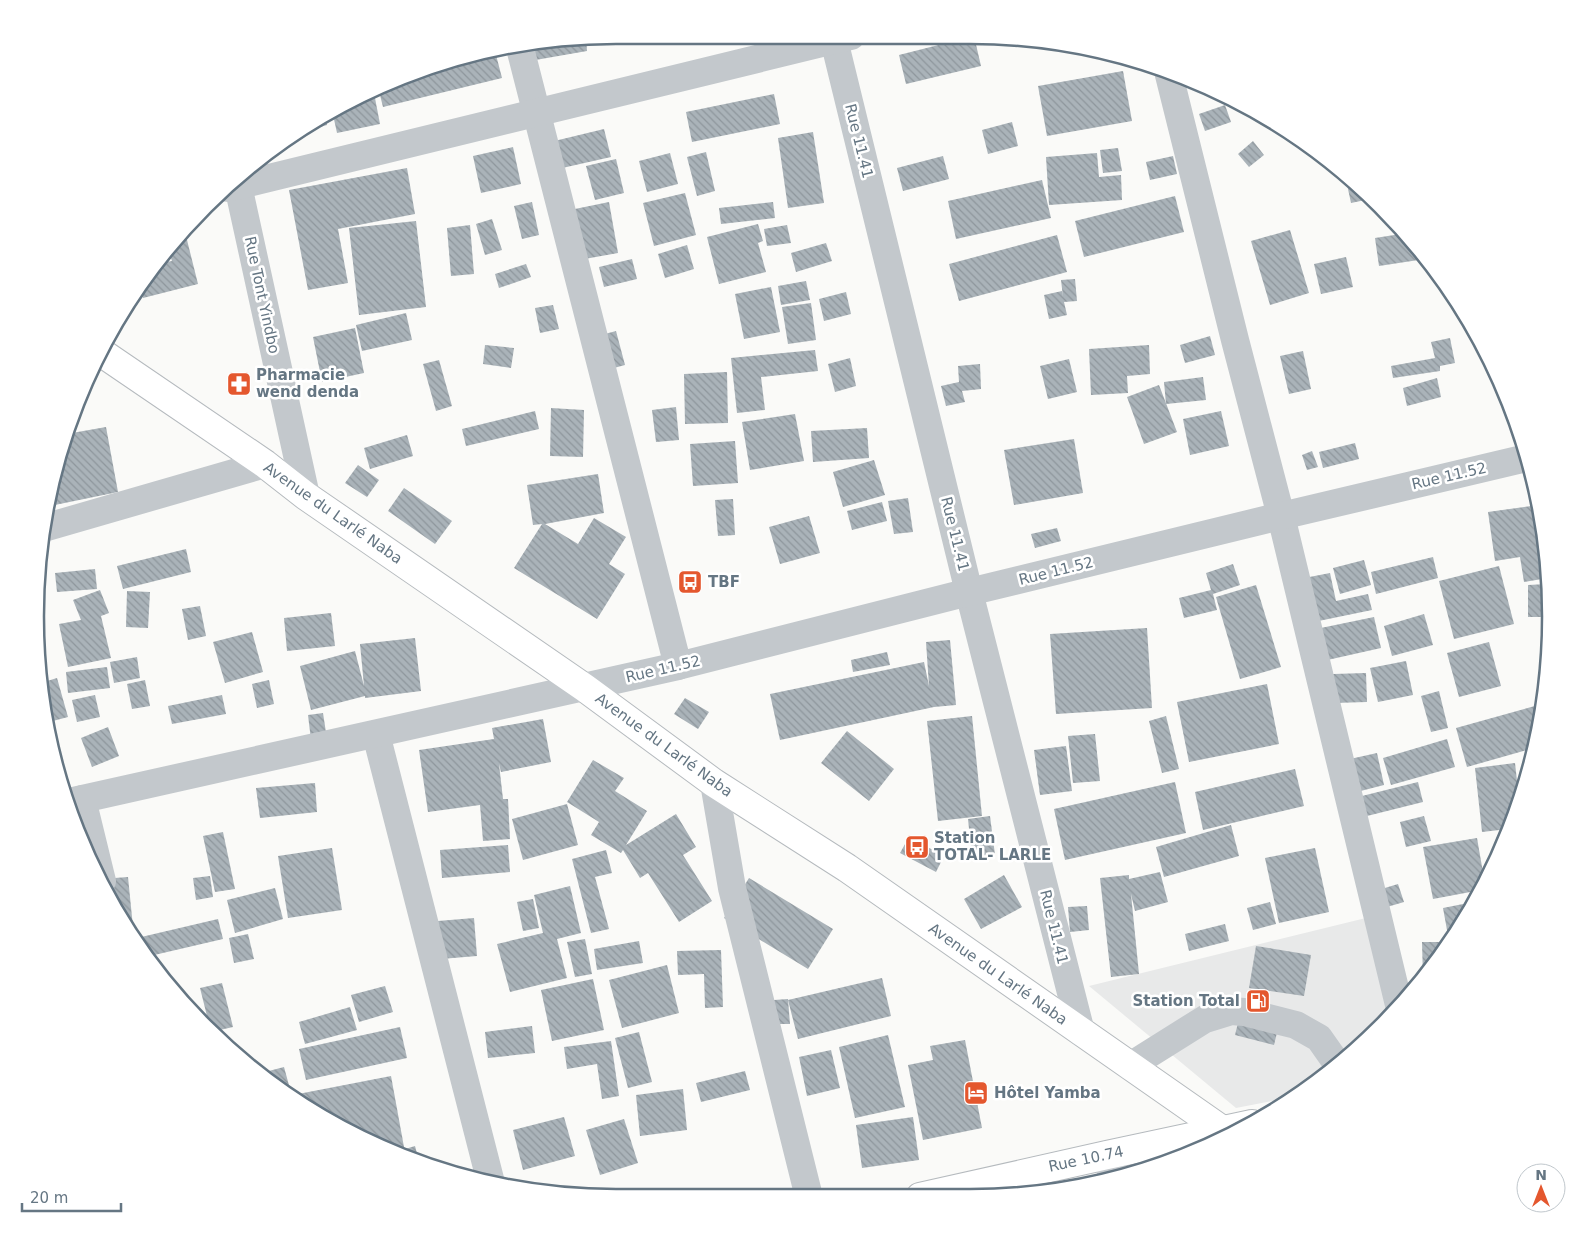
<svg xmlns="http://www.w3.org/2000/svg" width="1586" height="1233" font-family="'DejaVu Sans',sans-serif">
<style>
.built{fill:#e8e9e9}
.building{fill:url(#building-back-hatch)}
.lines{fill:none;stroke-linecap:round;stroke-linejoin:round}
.major-casing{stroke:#b5babe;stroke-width:30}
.minor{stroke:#c3c8cc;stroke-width:28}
.major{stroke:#fff;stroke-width:28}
.labels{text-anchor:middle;stroke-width:5;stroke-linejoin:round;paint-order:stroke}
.street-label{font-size:15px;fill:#657683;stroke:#fff}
.poi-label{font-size:15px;font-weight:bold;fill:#657683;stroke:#fff;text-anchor:start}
.rim{fill:none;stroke:#657683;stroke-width:2.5}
</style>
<defs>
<pattern id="building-back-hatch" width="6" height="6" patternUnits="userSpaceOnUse" patternTransform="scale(1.25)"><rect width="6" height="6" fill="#aab3b9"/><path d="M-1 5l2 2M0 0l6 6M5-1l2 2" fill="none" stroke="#8e969c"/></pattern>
</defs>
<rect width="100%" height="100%" fill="#fafaf8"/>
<!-- built -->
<path class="built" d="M1374,916L1395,1009L1353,1054L1293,1097L1236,1108L1089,986Z"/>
<!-- building -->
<g class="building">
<path d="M649,35H686L687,39L650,43Z"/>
<path d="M974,36L981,66L906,84L899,55Z"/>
<path d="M586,39L587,51L524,62L522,47Z"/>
<path d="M495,51L502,78L383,107L379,91L466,55Z"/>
<path d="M1123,71L1132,121L1047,136L1038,86Z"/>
<path d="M374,93L380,124L337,133L332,110Z"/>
<path d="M774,94L780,124L692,142L686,112Z"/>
<path d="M1225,105L1231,122L1205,131L1199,114Z"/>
<path d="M324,115L327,125L300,133V132Z"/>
<path d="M1012,122L1018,146L988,154L982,130Z"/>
<path d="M604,129L611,157L549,171L542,144Z"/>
<path d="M813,132L824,203L788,208L778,138Z"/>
<path d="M1253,141L1264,155L1249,167L1238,154Z"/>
<path d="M513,147L521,184L481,193L473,156Z"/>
<path d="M1310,147H1311L1322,154L1312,157Z"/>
<path d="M1118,148L1122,171L1103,173L1100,150Z"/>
<path d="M706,152L715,191L697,196L687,157Z"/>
<path d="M670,153L678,184L647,192L639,161Z"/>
<path d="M1097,153L1099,177L1121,175L1122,200L1049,205L1046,157Z"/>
<path d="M943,156L949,179L903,191L897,168Z"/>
<path d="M1173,156L1177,174L1150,180L1146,162Z"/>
<path d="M616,159L624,193L595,200L586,166Z"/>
<path d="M407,168L415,214L338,229L348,283L308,290L289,190Z"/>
<path d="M1345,175L1370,199L1351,203Z"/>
<path d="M1042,180L1051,218L956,239L948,201Z"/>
<path d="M685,193L696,235L654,246L643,203Z"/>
<path d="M1175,196L1184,232L1084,257L1075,221Z"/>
<path d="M532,202L539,235L522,239L514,206Z"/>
<path d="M609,202L618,253L579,260L570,210Z"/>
<path d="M773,202L775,218L721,224L719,208Z"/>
<path d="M492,219L502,250L485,255L476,224Z"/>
<path d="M416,221L426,307L359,315L349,228Z"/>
<path d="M758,224L763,241L758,243L766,272L719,284L707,237Z"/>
<path d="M470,225L474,274L451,276L447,228Z"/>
<path d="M787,225L791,243L767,246L764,229Z"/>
<path d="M1290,230L1309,293L1270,305L1251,241Z"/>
<path d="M185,232L198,284L143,298L141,290L161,263L172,261L169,252Z"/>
<path d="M1407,233L1425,259L1379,266L1375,238Z"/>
<path d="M1057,235L1067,272L959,301L949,264Z"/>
<path d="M826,243L832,261L796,272L791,253Z"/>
<path d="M687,245L694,269L665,278L658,254Z"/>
<path d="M1346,257L1353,287L1321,294L1314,264Z"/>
<path d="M632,259L637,279L604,287L599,267Z"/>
<path d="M526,264L531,277L499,288L495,274Z"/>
<path d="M1075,279L1077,301L1064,302L1067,315L1049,319L1044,295L1062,291L1063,297L1061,280Z"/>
<path d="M806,281L810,300L781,305L778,286Z"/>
<path d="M771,287L780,332L744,339L735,294Z"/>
<path d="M846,292L851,314L824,321L819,299Z"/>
<path d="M811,303L816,340L788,344L782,307Z"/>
<path d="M553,305L559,329L540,333L535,308Z"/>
<path d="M406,313L412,340L362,351L356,325Z"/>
<path d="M355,328L364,373L322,382L313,337Z"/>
<path d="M616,331L625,365L599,372L590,338Z"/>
<path d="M1210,336L1215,355L1185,363L1180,345Z"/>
<path d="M1450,338L1455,363L1440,366V371L1393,378L1391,366L1435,358L1431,342Z"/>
<path d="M485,345L514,348L511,368L483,364Z"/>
<path d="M1149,345L1150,374L1127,376L1128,393L1091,395L1089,349Z"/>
<path d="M815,350L818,371L761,377L765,410L737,413L731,358Z"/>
<path d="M1303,351L1311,389L1289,394L1280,356Z"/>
<path d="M850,358L856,386L835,392L828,364Z"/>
<path d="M1069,359L1077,392L1048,399L1040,366Z"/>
<path d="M439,360L452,406L436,411L423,364Z"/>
<path d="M980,364L981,389L962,391L965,402L946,406L941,386L959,382L958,366Z"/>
<path d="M727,372L728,423L685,424L684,374Z"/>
<path d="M1203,377L1206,400L1166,404L1164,382Z"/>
<path d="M1437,378L1441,397L1407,406L1403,388Z"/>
<path d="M1159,385L1177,432L1144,444L1127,397Z"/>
<path d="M676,407L679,440L656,442L652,410Z"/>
<path d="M551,408L584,410L583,457L550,456Z"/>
<path d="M535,411L539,429L466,446L462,429Z"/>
<path d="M1221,411L1229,446L1190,455L1183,419Z"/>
<path d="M795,414L804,461L750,470L742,422Z"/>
<path d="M106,427L118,492L50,506L55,466L71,428L72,433Z"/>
<path d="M867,428L869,458L813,462L811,431Z"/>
<path d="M407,435L413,456L370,469L364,448Z"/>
<path d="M1074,439L1083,493L1014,505L1004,450Z"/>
<path d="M735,441L738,483L693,486L690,444Z"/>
<path d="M1355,443L1359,459L1323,468L1319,452Z"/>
<path d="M1312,451L1318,467L1307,470L1302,455Z"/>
<path d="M874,460L885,495L843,507L833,472Z"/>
<path d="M358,465L379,480L367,497L345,483Z"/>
<path d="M598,474L604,513L545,524L578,544L594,518L626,537L609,564L625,574L597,619L514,568L542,524L533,525L527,485Z"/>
<path d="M404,488L452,521L435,544L388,511Z"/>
<path d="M908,498L913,532L894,534L888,501Z"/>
<path d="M733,499L735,535L718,536L715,500Z"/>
<path d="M882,502L887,521L852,530L847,511Z"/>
<path d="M1538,505L1546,540V552L1538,553L1542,579L1524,582L1520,557L1495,561L1488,512Z"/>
<path d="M809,516L820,553L780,564L769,527Z"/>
<path d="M1057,528L1061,541L1035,548L1031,534Z"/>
<path d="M186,549L191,572L123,589L117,566Z"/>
<path d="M1433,557L1438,578L1376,594L1371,572Z"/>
<path d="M1364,560L1371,585L1340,594L1333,568Z"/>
<path d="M1233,564L1240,585L1213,594L1217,610L1184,618L1179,598L1211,590L1206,573Z"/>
<path d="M1499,566L1514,624L1454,639L1439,581Z"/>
<path d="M95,569L97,589L57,592L55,573Z"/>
<path d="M1330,573L1336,601L1368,594L1372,610L1304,624L1294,580Z"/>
<path d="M1547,584L1549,617H1528V585Z"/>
<path d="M1256,585L1281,667L1240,679L1216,597Z"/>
<path d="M100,590L109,613L101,616L111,658L68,667L59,624L81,620L73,600Z"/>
<path d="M127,591L150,592L148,628L126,627Z"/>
<path d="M200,606L206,636L188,640L182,609Z"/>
<path d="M331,613L335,646L287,651L284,618Z"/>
<path d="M1424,614L1433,645L1392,656L1384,626Z"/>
<path d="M1374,617L1381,648L1323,661L1316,629Z"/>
<path d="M1147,628L1152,708L1056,714L1050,634Z"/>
<path d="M252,632L263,672L225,683L213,642Z"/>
<path d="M415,638L421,691L365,698V696L311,710L300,666L355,651L364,686L360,644Z"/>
<path d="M950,640L956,705L934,707L780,740L770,694L924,662L929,686L926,642Z"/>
<path d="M1489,642L1501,686L1459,697L1447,653Z"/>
<path d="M887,652L890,665L853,672L851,660Z"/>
<path d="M137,657L140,678L114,683L110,662Z"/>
<path d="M1406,661L1413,695L1378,702L1370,668Z"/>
<path d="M107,667L110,688L68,693L66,672Z"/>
<path d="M1366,673L1367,702L1334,703L1333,674Z"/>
<path d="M57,678L68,717L49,722L44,682Z"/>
<path d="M145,680L150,706L132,709L127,684Z"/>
<path d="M269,680L274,704L257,708L252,684Z"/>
<path d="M1267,684L1279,744L1189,762L1177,702Z"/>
<path d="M1439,691L1448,728L1431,732L1421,696Z"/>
<path d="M95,695L100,717L77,722L72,700Z"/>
<path d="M222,695L226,714L172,724L168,706Z"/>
<path d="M685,698L709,712L698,729L674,714Z"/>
<path d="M1542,704L1534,748L1467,767L1456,728Z"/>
<path d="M323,713L327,739L311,740L308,715Z"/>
<path d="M972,716L982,816L938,821L927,721Z"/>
<path d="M1166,716L1179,769L1162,773L1149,721Z"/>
<path d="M543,719L551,762L501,772L499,764L503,799H508L510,839L483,841L480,805L428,812L419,750L494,739L492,728Z"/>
<path d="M108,727L119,756L92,767L81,738Z"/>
<path d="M847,731L894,769L869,801L821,763Z"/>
<path d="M1095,734L1100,781L1073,783L1068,736Z"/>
<path d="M1447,739L1455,767L1391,785L1383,758Z"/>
<path d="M1066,746L1072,791L1040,795L1034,750Z"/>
<path d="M1377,753L1384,785L1349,794L1341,761Z"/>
<path d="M593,760L624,778L615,791L647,811L626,845L676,814L696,847L683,855L712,901L679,922L648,873L640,878L623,850L621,853L591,835L599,822L567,802Z"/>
<path d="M1515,763L1519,799L1508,829L1482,832L1475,768Z"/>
<path d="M1295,769L1304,806L1203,830L1195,792Z"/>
<path d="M1175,782L1186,833L1065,860L1054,809Z"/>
<path d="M1418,782L1423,802L1367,816L1362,796Z"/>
<path d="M315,783L317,812L260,818L256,788Z"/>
<path d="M567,804L578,845L523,860L512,819Z"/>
<path d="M990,816L995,855L972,857L968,819Z"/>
<path d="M1424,816L1431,841L1406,847L1400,822Z"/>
<path d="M1231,825L1239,856L1164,877L1156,847Z"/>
<path d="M223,832L235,889L215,892L203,836Z"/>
<path d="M909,837L944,856L936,872L900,853Z"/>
<path d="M1477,838L1485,884L1481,890L1433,899L1423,847Z"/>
<path d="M508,845L510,872L442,878L440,850Z"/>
<path d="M332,848L342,910L288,918L278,856Z"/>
<path d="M1315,848L1329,912L1279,923L1265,858Z"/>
<path d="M606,850L612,873L595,877L609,929L591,933L572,859Z"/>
<path d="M1160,872L1168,902L1135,911L1131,894L1139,974L1111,977L1100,878L1129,875V879Z"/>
<path d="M1004,875L1022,907L981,929L964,899Z"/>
<path d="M210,876L213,897L196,900L193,878Z"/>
<path d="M128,877L133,927H128L113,907L101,879Z"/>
<path d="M749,878L833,929L808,969L724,918Z"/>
<path d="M1398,884L1404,902L1370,912L1365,894Z"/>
<path d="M570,886L581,933L557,939L567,978L510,992L497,944L543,933L534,895Z"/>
<path d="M275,888L283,919L235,933L227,900Z"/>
<path d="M533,899L539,928L523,931L517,902Z"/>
<path d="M1270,902L1276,924L1253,930L1247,908Z"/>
<path d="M1473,902L1455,931L1449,941L1443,908Z"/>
<path d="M1087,906L1089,930L1070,932L1068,907Z"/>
<path d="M474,918L477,956L441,959L438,921Z"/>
<path d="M218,919L223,939L150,956L137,938Z"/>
<path d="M1225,924L1229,941L1189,951L1185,934Z"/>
<path d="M248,934L254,959L234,963L229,938Z"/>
<path d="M585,939L592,974L575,977L567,942Z"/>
<path d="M639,941L643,963L597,970L594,949Z"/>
<path d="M1422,942H1447V945L1431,970L1423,979Z"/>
<path d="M1256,946L1311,955L1304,996L1249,988Z"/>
<path d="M721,950L723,1007L705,1008L704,974L678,975L677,951Z"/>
<path d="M667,965L679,1013L622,1028L609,980Z"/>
<path d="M882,978L891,1016L798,1039L788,1000Z"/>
<path d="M593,979L604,1030L552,1041L541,990Z"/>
<path d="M222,983L233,1027L211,1032L200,988Z"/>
<path d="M385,986L393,1012L359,1022L351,995Z"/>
<path d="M788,999L790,1024H775L774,1000Z"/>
<path d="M1244,999L1283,1008L1274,1045L1235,1035Z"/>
<path d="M350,1007L357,1030L305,1044L299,1022Z"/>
<path d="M532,1026L535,1053L488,1058L485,1032Z"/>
<path d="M400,1027L407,1058L306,1080L299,1049Z"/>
<path d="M639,1032L652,1082L628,1088L615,1038Z"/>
<path d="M888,1035L905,1107L855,1118L839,1047Z"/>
<path d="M965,1040L982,1128L923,1140L908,1065L933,1060L930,1046Z"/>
<path d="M611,1041L619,1096L602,1099L597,1064L567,1069L564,1047Z"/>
<path d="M831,1050L840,1088L807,1096L799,1057Z"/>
<path d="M284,1067L290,1089L283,1091L267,1078L265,1072Z"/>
<path d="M745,1071L750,1090L701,1102L696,1083Z"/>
<path d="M391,1076L404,1147L387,1150L294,1100L293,1095Z"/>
<path d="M683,1089L687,1130L640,1136L636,1095Z"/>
<path d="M564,1117L575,1156L523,1170L513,1130Z"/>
<path d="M913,1117L919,1160L862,1168L856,1125Z"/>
<path d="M624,1119L638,1163L600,1175L586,1130Z"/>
<path d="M415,1146L419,1161L392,1153Z"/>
</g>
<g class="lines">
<defs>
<g id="major">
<path d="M102,353L265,464L306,496L585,688L714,783L847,868L1228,1134"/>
<path d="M920,1197L1107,1155L1252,1124"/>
</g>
</defs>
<!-- major casing -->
<use href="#major" class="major-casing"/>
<!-- minor -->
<g class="minor">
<path d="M833,36L969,592L1081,1032"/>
<path d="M520,48L678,666"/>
<path d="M1168,71L1235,340L1281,516L1399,1005"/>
<path d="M237,181L306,496"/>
<path d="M228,188L851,36"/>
<path d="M47,527L265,464"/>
<path d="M376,734L491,1183"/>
<path d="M714,783L732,888L809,1197"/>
<path d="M82,799L102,881"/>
<path d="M69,802L678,666L969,592L1281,516L1527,458"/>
<path d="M1130,1066L1205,1019L1231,1011L1244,1012L1296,1025L1319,1038L1338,1065"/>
<path d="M1107,1155L1112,1176"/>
</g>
<!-- major -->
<use href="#major" class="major"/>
</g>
<!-- icons -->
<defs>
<symbol id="pharmacy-square" viewBox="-11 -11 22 22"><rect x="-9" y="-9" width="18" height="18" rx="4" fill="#e4572e" stroke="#fff"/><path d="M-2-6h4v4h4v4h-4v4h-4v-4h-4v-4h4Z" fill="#fff"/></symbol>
<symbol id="bus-square" viewBox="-11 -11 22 22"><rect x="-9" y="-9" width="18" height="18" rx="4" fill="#e4572e" stroke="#fff"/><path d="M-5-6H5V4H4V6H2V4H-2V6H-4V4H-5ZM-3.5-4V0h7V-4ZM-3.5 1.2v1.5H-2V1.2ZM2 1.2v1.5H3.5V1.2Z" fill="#fff"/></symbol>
<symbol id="fuel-square" viewBox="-11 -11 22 22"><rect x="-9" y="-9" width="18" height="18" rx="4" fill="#e4572e" stroke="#fff"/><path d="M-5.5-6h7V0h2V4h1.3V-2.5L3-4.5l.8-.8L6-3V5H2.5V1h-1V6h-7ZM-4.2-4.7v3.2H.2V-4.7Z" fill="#fff"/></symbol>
<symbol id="hotel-square" viewBox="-11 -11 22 22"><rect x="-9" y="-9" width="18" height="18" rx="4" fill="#e4572e" stroke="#fff"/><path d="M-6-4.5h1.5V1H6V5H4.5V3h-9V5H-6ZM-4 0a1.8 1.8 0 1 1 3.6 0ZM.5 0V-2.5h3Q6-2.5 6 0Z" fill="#fff"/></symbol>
</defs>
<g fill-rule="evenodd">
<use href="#pharmacy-square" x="225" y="370" width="28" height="28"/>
<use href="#bus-square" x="676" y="568" width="28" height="28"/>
<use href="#bus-square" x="903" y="833" width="28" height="28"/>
<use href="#fuel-square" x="1244" y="987" width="28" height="28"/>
<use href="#hotel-square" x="962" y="1079" width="28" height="28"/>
</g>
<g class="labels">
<!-- street labels -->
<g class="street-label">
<text transform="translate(859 141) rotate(76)" y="5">Rue 11.41</text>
<text transform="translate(262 295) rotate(78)" y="5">Rue Tont Yindbo</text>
<text transform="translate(1449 476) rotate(-13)" y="5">Rue 11.52</text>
<text transform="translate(333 513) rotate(35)" y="5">Avenue du Larlé Naba</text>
<text transform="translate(955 534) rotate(76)" y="5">Rue 11.41</text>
<text transform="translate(1056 571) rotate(-14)" y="5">Rue 11.52</text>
<text transform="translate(663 669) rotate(-13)" y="5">Rue 11.52</text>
<text transform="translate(664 745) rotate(36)" y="5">Avenue du Larlé Naba</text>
<text transform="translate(1054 927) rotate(76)" y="5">Rue 11.41</text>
<text transform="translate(998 974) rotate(35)" y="5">Avenue du Larlé Naba</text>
<text transform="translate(1086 1159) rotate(-12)" y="5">Rue 10.74</text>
</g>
<!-- poi labels -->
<g class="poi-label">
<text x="256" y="380">Pharmacie<tspan x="256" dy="17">wend denda</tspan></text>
<text x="708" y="587">TBF</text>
<text x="934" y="843">Station<tspan x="934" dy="17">TOTAL- LARLE</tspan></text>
<text x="1240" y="1006" text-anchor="end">Station Total</text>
<text x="994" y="1098">Hôtel Yamba</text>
</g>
</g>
<!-- crop -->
<path d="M0 0H1586V1233H0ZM616 44H970A572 572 0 0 1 1542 616V617A572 572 0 0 1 970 1189H616A572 572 0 0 1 44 617V616A572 572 0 0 1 616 44Z" fill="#fff" fill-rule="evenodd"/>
<path class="rim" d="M616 44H970A572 572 0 0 1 1542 616V617A572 572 0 0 1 970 1189H616A572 572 0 0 1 44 617V616A572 572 0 0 1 616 44Z"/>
<!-- north arrow -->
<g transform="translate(1541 1188)"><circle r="24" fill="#ffffff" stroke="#c1c8cd"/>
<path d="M0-4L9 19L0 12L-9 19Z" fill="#e4572e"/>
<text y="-8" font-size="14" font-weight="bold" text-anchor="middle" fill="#657683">N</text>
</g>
<!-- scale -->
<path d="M22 1203v8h99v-8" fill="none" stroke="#657683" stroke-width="2.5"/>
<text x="30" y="1203" font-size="15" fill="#657683" stroke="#ffffff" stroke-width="4" paint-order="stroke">20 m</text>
</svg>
